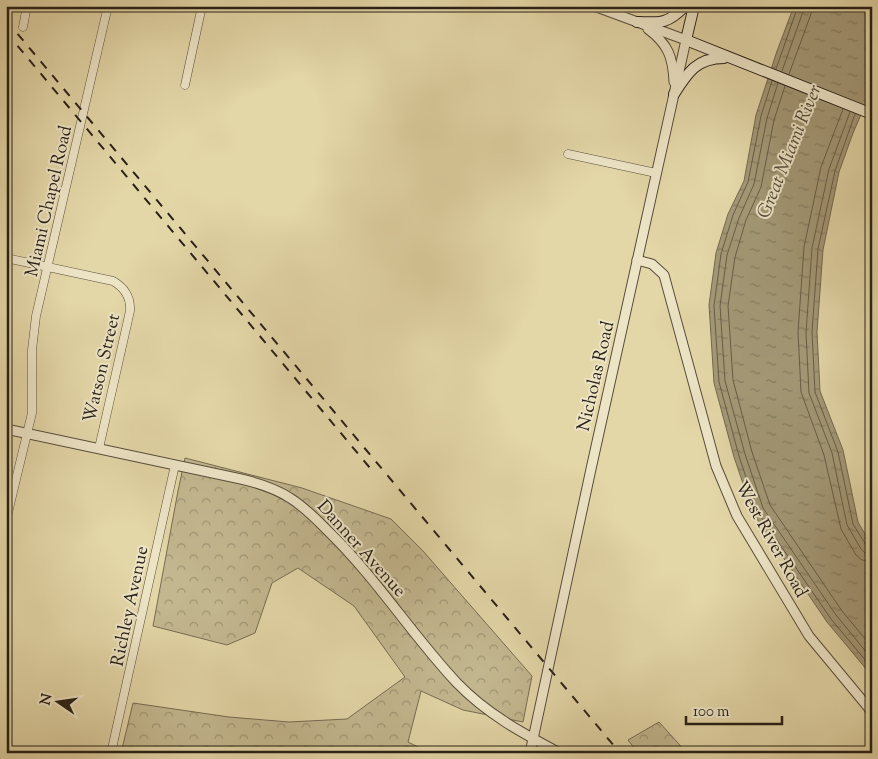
<svg xmlns="http://www.w3.org/2000/svg" width="878" height="759" font-family="'Sorts Mill Goudy',serif">
<style>
.forest{fill:url(#forest-crowns);stroke:#766c53}
.water{fill:url(#water-ripples);stroke:#726850}
.lines{fill:none;stroke-linecap:round;stroke-linejoin:round}
.shore{stroke:#665c46;stroke-width:1}
.minor-casing{stroke:#574e3b;stroke-width:9}
.tertiary-casing{stroke:#574e3b;stroke-width:11}
.secondary-casing{stroke:#282017;stroke-width:12}
.minor{stroke:#ede4c6;stroke-width:8}
.tertiary{stroke:#ede4c6;stroke-width:9}
.secondary{stroke:#ede4c6;stroke-width:10}
.rail{stroke:#282017;stroke-width:2;stroke-dasharray:9 9;stroke-linecap:butt}
.labels{text-anchor:middle;stroke-width:4;stroke-linejoin:round;paint-order:stroke}
.street-label{font-size:18px;fill:#282017;stroke:#ede4c6}
.water-label{font-size:19px;font-style:italic;fill:#534a38;stroke:#ede4c6}
</style>
<defs>
<pattern id="forest-crowns" width="20" height="18" patternUnits="userSpaceOnUse" patternTransform="scale(1.25)"><rect width="20" height="18" fill="#c3b78f"/><path d="M2 6a3 3 0 1 1 6 0M12 15a3 3 0 1 1 6 0" fill="none" stroke="#9e9474"/></pattern>
<pattern id="water-ripples" width="26" height="14" patternUnits="userSpaceOnUse" patternTransform="scale(1.25)"><rect width="26" height="14" fill="#a39876"/><path d="M2 4q2-2 4 0t4 0M15 11q2-2 4 0t4 0" fill="none" stroke="#857c60"/></pattern>
</defs>
<rect width="100%" height="100%" fill="#e3d6a7"/>
<filter id="stains"><feTurbulence type="fractalNoise" baseFrequency=".004" numOctaves="4"/><feColorMatrix values="0 0 0 0 .2 0 0 0 0 .09 0 0 0 0 .02 0 0 0 .5 -.17"/></filter>
<radialGradient id="worn" r=".72"><stop offset=".6" stop-color="#630" stop-opacity="0"/><stop offset="1" stop-color="#630" stop-opacity=".3"/></radialGradient>
<!-- forest -->
<g class="forest">
<path d="M185,458L302,488L391,519L423,551L532,676L523,722L463,710L421,691L408,742L420,748L419,753H121L133,703L229,717L289,722L347,719L405,677L354,606L298,568L272,583L255,633L227,645L153,626L178,491Z"/>
<path d="M659,722L687,753H638L628,740Z"/>
</g>
<!-- water -->
<path class="water" d="M794,6H872V89L853,133L839,172L823,250L817,332L820,391L843,450L858,522L872,546V676L827,622L753,513L734,457L714,383L709,305L716,253L728,214L744,181L756,115L777,51Z"/>
<g class="lines">
<!-- shore -->
<g class="shore">
<path d="M776,69L798,6"/>
<path d="M782,71L805,6"/>
<path d="M789,74L811,14L812,6"/>
<path d="M772,81L761,116L748,182L733,215L721,254L714,306L719,382L739,456L757,511L831,619L872,668"/>
<path d="M778,83L767,118L754,184L739,218L727,255L720,306L725,381L745,454L763,508L836,615L872,659"/>
<path d="M785,86L774,120L761,187L746,220L735,257L728,306L733,380L752,452L770,505L842,611L872,647"/>
<path d="M843,109L821,167L804,247L798,332L801,392L824,455L841,529L856,555L862,560L872,561"/>
<path d="M850,112L829,169L812,248L806,333L809,393L832,453L847,525L861,549L865,553L872,554"/>
<path d="M855,114L835,171L818,249L812,332L815,392L838,452L853,524L866,545L872,547"/>
</g>
<defs>
<g id="minor">
<path d="M23,27L27,6"/>
<path d="M185,85L202,6"/>
<path d="M568,154L656,173"/>
<path d="M6,258L113,281C125,288 131,297 130,311L99,448"/>
<path d="M6,521L32,413V350L36,316L108,6"/>
<path d="M111,753L175,465"/>
</g>
<g id="tertiary">
<path d="M648,29C668,44 673,57 674,82"/>
<path d="M637,260L652,264L664,275L716,466L737,516L809,636L872,712"/>
<path d="M6,429L241,479C258,483 275,488 290,498C305,507 317,520 330,533C377,579 412,635 457,683C487,714 522,733 560,753"/>
<path d="M530,753L591,469L686,40L594,6"/>
</g>
<g id="secondary">
<path d="M694,6L686,40L872,114"/>
<path d="M637,22C660,23 668,24 685,6"/>
<path d="M674,94C688,72 697,58 724,58"/>
</g>
</defs>
<!-- minor casing -->
<use href="#minor" class="minor-casing"/>
<!-- tertiary casing -->
<use href="#tertiary" class="tertiary-casing"/>
<!-- secondary casing -->
<use href="#secondary" class="secondary-casing"/>
<!-- minor -->
<use href="#minor" class="minor"/>
<!-- tertiary -->
<use href="#tertiary" class="tertiary"/>
<!-- secondary -->
<use href="#secondary" class="secondary"/>
<!-- rail -->
<g class="rail">
<path d="M6,20L620,753"/>
<path d="M6,32L375,474"/>
</g>
</g>
<g class="labels">
<!-- street labels -->
<g class="street-label">
<text transform="translate(48 201) rotate(-77)" y="6">Miami Chapel Road</text>
<text transform="translate(101 368) rotate(-77)" y="6">Watson Street</text>
<text transform="translate(595 376) rotate(-77)" y="6">Nicholas Road</text>
<text transform="translate(772 539) rotate(61)" y="6">West River Road</text>
<text transform="translate(362 548) rotate(48)" y="6">Danner Avenue</text>
<text transform="translate(129 606) rotate(-78)" y="6">Richley Avenue</text>
</g>
<!-- water labels -->
<g class="water-label">
<text transform="translate(788 151) rotate(-68)" y="7">Great Miami River</text>
</g>
</g>
<!-- margin -->
<rect width="878" height="759" fill="none" stroke="#e3d6a7" stroke-width="25"/>
<rect x="8" y="8" width="863" height="744" fill="none" stroke="#282017" stroke-width="2.5"/>
<rect x="12" y="12" width="853" height="734" fill="none" stroke="#282017"/>
<!-- north arrow -->
<g transform="translate(58 702) rotate(283)" stroke="#ede4c6" stroke-width="4" paint-order="stroke">
<path d="M0-4L9 19L0 12L-9 19Z" fill="#282017"/>
<text y="-8" font-size="14" font-weight="bold" text-anchor="middle" fill="#282017">N</text>
</g>
<!-- scale -->
<path d="M686 716v8h96v-8" fill="none" stroke="#282017" stroke-width="2.5"/>
<text x="693" y="716" font-size="15" fill="#282017" stroke="#ede4c6" stroke-width="4" paint-order="stroke">100 m</text>
<rect width="100%" height="100%" filter="url(#stains)"/>
<rect width="100%" height="100%" fill="url(#worn)"/>
</svg>
